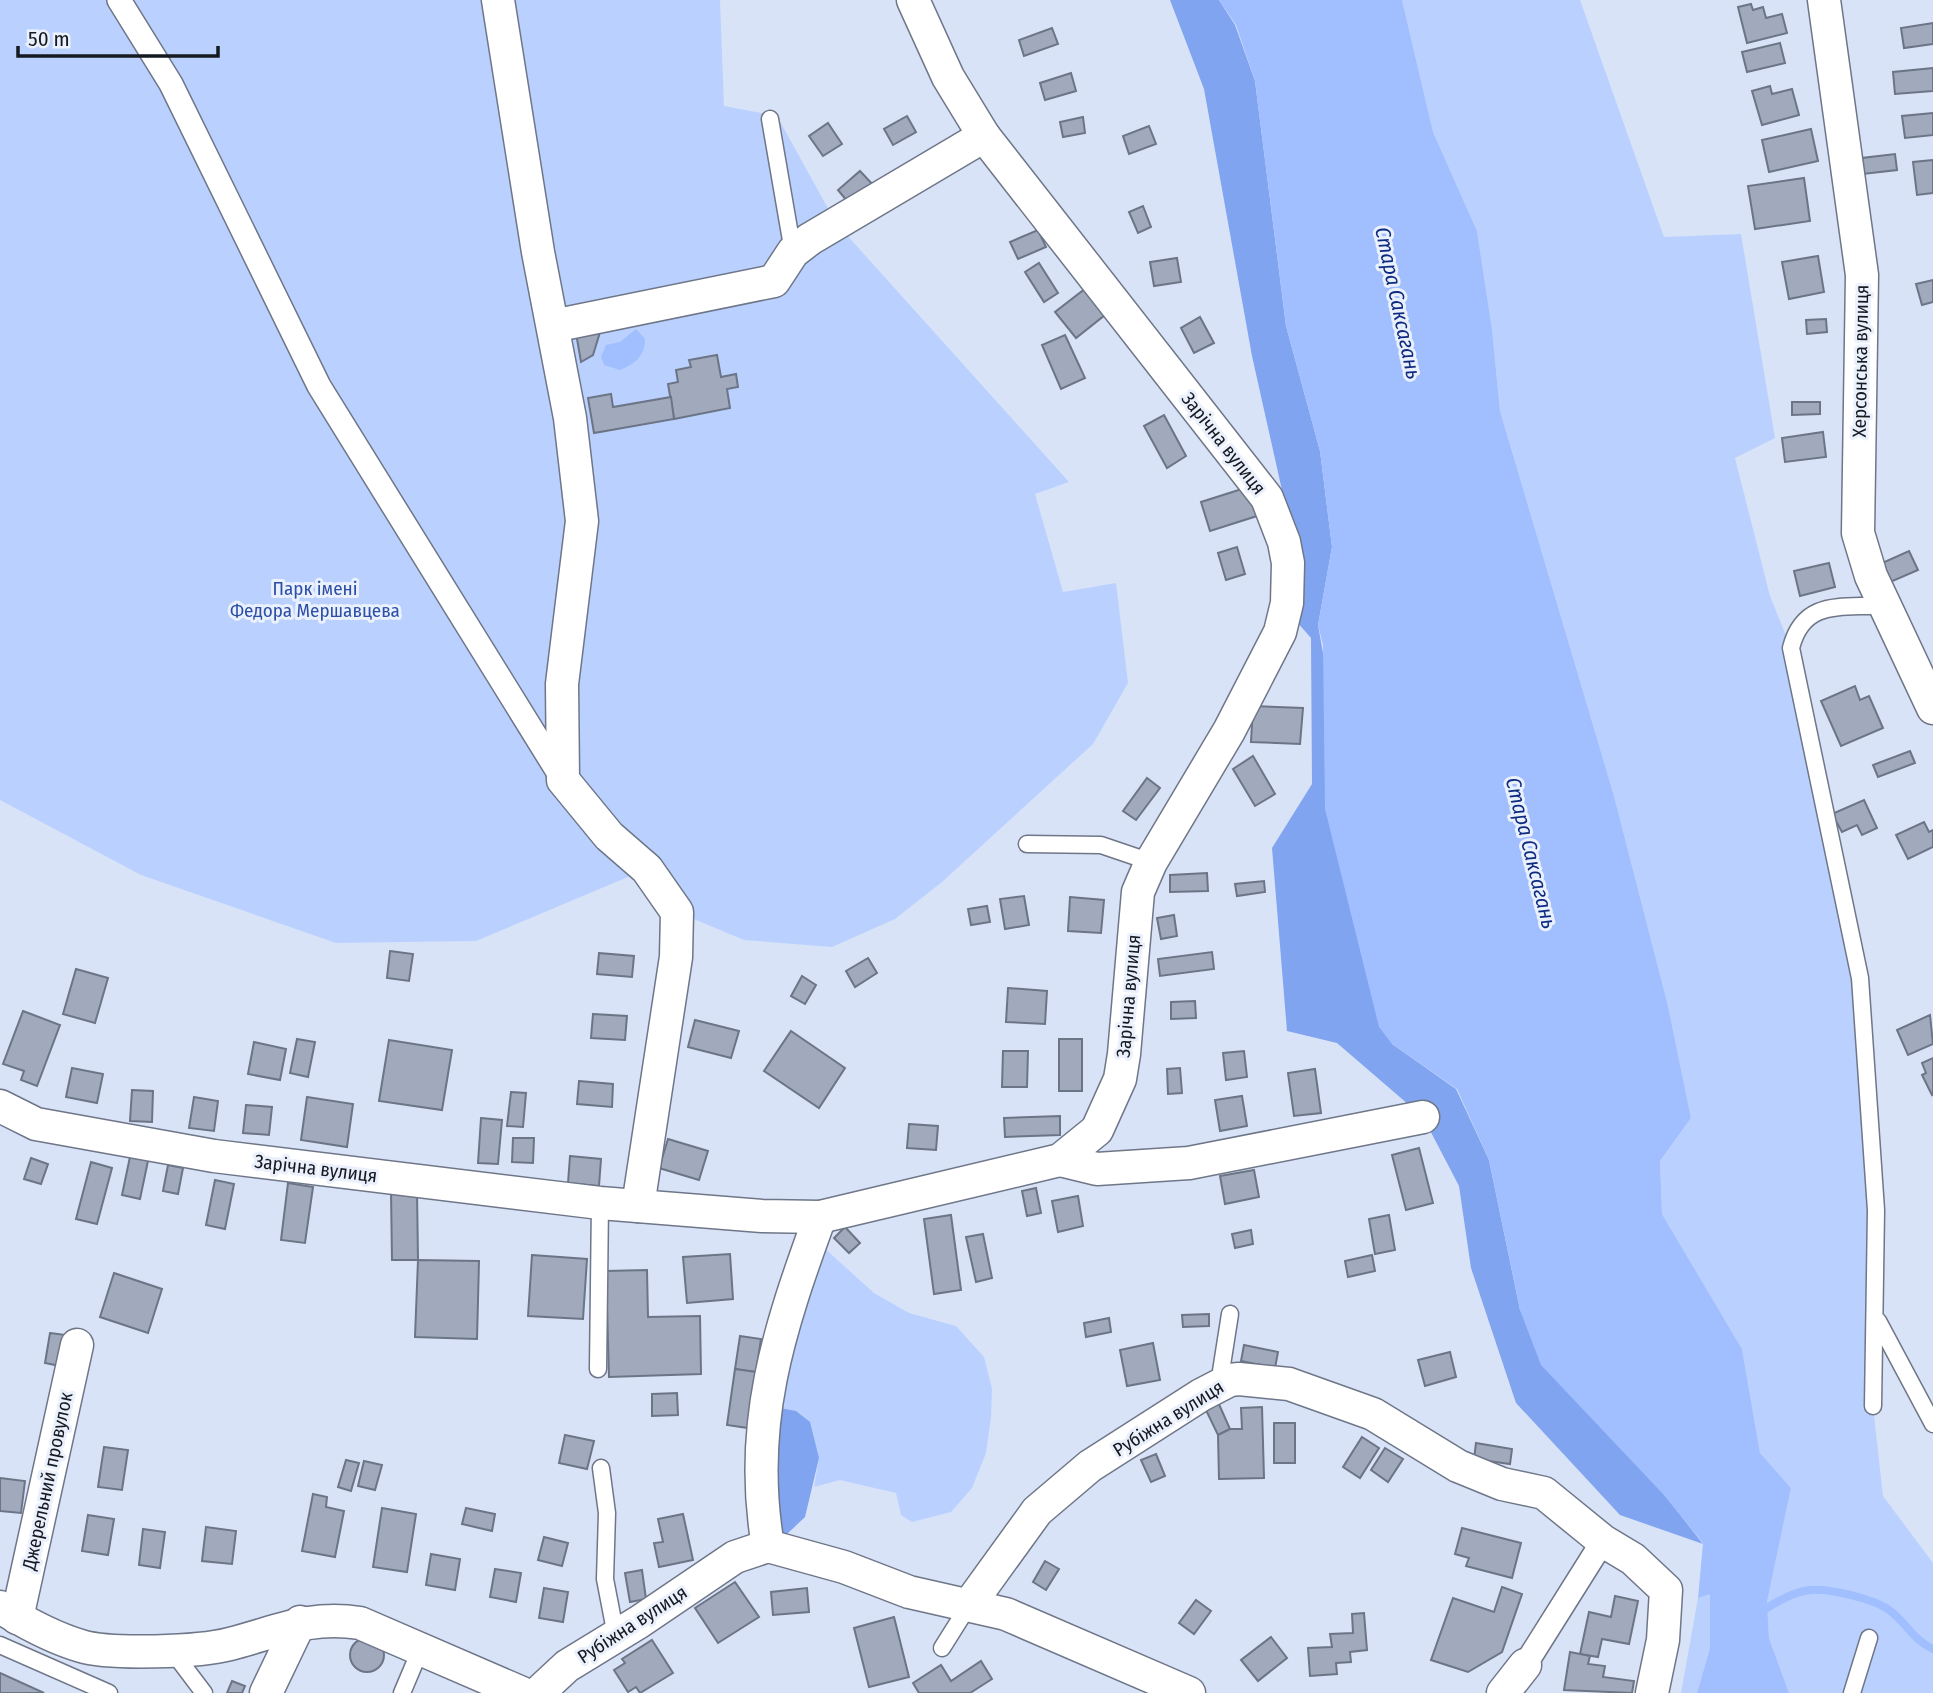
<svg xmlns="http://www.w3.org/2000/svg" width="1933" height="1693" font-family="'Fira Sans Condensed',sans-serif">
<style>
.green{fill:#bad1ff}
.forest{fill:#80a4f0}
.water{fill:#a1bffe}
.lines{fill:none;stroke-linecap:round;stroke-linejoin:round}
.stream{stroke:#a1bffe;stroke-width:8}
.building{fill:#a1aabd;stroke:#6c7586;stroke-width:2}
.service-casing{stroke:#6e7688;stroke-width:19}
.pedestrian-casing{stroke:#6e7688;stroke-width:26}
.minor-casing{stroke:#6e7688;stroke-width:35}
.service{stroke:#fff;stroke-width:16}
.pedestrian{stroke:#fff;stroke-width:23}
.minor{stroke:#fff;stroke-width:32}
.labels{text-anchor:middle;stroke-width:6;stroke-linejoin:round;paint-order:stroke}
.street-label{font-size:19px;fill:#151920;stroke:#eaf0fc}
.park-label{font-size:19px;fill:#2c50a8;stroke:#eaf0fc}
.water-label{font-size:21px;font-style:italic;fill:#0d2b81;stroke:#eaf0fc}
</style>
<rect width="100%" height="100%" fill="#d9e3f7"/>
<!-- green -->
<g class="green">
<path d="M0,0H720L724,106L777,116L836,223L1069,482L1035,494L1063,592L1116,583L1128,683L1093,744L942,882L895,919L832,947L744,940L677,912L647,869L476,941L336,943L141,875L0,800Z"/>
<path d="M1402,0H1580L1664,237L1741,234L1775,438L1735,458L1770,596L1791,648L1840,878L1867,1067L1873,1406L1883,1496L1933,1563V1693H1789L1769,1638L1767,1602L1791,1488L1760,1453L1742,1349L1662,1214L1660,1161L1691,1118L1668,1006L1614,796L1500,411L1492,329L1477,231L1433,132Z"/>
<path d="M812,1237L874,1293L909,1313L956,1326L984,1357L992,1389L991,1417L986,1453L972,1488L951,1512L912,1522L901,1515L896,1493L840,1480L814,1487L819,1458L780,1408Z"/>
<path d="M1710,1593V1648L1697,1693H1681L1698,1598Z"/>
</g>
<!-- forest -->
<g class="forest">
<path d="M1170,0H1219L1235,25L1255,81L1286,326L1320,451L1332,547L1318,625L1392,1044L1456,1089L1489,1160L1520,1310L1703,1544L1620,1515L1516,1403L1471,1268L1459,1186L1423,1117L1337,1043L1287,1031L1272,848L1312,784L1311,638L1283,606L1288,517L1252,356L1204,89Z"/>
<path d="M780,1408L796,1411L810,1422L819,1458L805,1517L787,1534L773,1535Z"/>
</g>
<!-- water -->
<g class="water">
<path d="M1219,0H1402L1433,132L1477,231L1492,329L1500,411L1614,796L1668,1006L1691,1118L1660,1161L1662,1214L1742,1349L1760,1453L1791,1488L1767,1602L1769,1638L1789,1693H1697L1710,1648V1594L1698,1598L1703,1543L1663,1494L1541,1365L1520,1310L1489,1160L1457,1089L1392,1044L1379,1027L1325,809L1323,645L1318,625L1332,547L1320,451L1286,326L1255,81L1236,25Z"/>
<path d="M636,329L645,339C645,356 635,364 620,370L604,365L601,357L606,345L620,342Z"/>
</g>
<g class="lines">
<!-- stream -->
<path class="stream" d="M1761,1612C1774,1603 1794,1592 1810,1590C1829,1588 1874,1599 1889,1610C1906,1622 1913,1640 1933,1649"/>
</g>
<!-- building -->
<g class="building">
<path d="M1751,4L1753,10L1763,7L1766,18L1782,14L1787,33L1747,43L1738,7Z"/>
<path d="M1933,23V44L1904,48L1901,28Z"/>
<path d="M1052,28L1058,44L1024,56L1019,40Z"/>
<path d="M1780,43L1785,63L1747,72L1742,52Z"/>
<path d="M1933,68V91L1895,94L1893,72Z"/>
<path d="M1071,73L1076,91L1045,100L1040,83Z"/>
<path d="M1770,86L1772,94L1792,89L1799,115L1762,125L1752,91Z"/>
<path d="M1933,113V135L1905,138L1902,116Z"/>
<path d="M907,116L916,132L893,145L884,129Z"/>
<path d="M1083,117L1085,133L1063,137L1060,122Z"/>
<path d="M828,123L842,144L823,156L809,136Z"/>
<path d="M1149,126L1156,144L1129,154L1123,136Z"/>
<path d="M1811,129L1818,161L1769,172L1762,140Z"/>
<path d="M1895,154L1897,170L1863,174L1862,158Z"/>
<path d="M1933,160V193L1917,195L1913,162Z"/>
<path d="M860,171L875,187L852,207L838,190Z"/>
<path d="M1804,178L1810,221L1755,229L1748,186Z"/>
<path d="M1143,206L1151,227L1138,233L1129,212Z"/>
<path d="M1038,230L1046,247L1018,259L1010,242Z"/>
<path d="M1818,256L1824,292L1789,299L1782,262Z"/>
<path d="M1177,258L1181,282L1154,286L1150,262Z"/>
<path d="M1039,263L1058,293L1044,302L1025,272Z"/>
<path d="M1933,280V302L1922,305L1916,284Z"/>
<path d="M1090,285L1110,311L1076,338L1055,312Z"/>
<path d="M1200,317L1214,343L1194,353L1181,328Z"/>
<path d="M1826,319L1827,332L1807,334L1806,320Z"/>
<path d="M601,329L593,355L581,362L576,333Z"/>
<path d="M1065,335L1085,378L1061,389L1042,345Z"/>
<path d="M717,355L721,377L736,374L738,387L727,389L730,408L674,419L668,384L678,382L676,370L691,367L689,360Z"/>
<path d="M611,394L613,407L671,397L674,419L594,433L588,398Z"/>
<path d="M1792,402H1820V414L1792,415Z"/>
<path d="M1164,415L1186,456L1167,468L1144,426Z"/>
<path d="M1823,432L1826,457L1785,462L1782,438Z"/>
<path d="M1248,487L1257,516L1210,531L1201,502Z"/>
<path d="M1237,547L1245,574L1226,580L1218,553Z"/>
<path d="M1909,551L1918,570L1888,583L1880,564Z"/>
<path d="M1829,563L1835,587L1800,596L1794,571Z"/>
<path d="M1855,686L1860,700L1869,696L1883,728L1841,746L1821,701Z"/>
<path d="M1253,706L1303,708L1300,744L1251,742Z"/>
<path d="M1910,751L1915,763L1878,777L1873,765Z"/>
<path d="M1253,756L1275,794L1255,806L1233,769Z"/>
<path d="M1147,778L1160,788L1136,820L1123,811Z"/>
<path d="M1864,800L1877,828L1862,835L1857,825L1842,832L1832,814Z"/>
<path d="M1924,822L1929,832L1933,830V847L1908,859L1896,835Z"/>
<path d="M1207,873L1208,891L1170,892V875Z"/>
<path d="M1264,881L1265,892L1237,896L1235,884Z"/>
<path d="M1024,896L1029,925L1005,929L1000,899Z"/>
<path d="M1070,897L1104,900L1101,933L1068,931Z"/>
<path d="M987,906L990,922L971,925L968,909Z"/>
<path d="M1174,915L1177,936L1161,939L1157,918Z"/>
<path d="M390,951L413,954L409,981L387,978Z"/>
<path d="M1212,952L1214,969L1160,976L1158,959Z"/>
<path d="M599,953L634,956L632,977L597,974Z"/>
<path d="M868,958L877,973L855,987L846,971Z"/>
<path d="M76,969L108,978L95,1023L63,1014Z"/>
<path d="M802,976L816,985L805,1004L791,996Z"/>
<path d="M1008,988L1047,991L1045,1024L1006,1022Z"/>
<path d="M1195,1001L1196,1018L1171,1019V1002Z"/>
<path d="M23,1011L60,1025L37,1086L21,1080L24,1071L3,1064Z"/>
<path d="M593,1014L627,1016L625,1040L591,1038Z"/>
<path d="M1930,1015L1933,1044L1908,1055L1897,1030Z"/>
<path d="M695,1020L739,1031L731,1058L688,1047Z"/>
<path d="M791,1031L845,1068L819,1108L764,1071Z"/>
<path d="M297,1039L315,1042L308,1077L290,1073Z"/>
<rect x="1059" y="1039" width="23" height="52"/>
<path d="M389,1040L452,1050L442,1110L379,1101Z"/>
<path d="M254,1042L286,1049L280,1080L248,1074Z"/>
<path d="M1003,1051H1028L1027,1087H1002Z"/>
<path d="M1244,1051L1247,1077L1226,1080L1223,1053Z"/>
<path d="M1933,1058V1094L1932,1095L1922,1075L1926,1073L1922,1063Z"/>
<path d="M72,1068L103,1074L97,1103L66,1097Z"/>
<path d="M1180,1068L1182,1093L1168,1094L1167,1069Z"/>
<path d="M1315,1069L1321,1113L1294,1116L1288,1073Z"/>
<path d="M579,1081L613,1084L612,1107L577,1104Z"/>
<path d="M132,1090L153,1091L152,1122L130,1121Z"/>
<path d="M511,1092L526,1093L523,1127L507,1126Z"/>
<path d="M1242,1096L1247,1126L1220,1131L1215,1100Z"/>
<path d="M194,1097L218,1101L214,1131L189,1128Z"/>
<path d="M307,1097L353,1104L347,1147L301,1140Z"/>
<path d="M246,1105L272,1107L269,1135L243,1133Z"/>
<path d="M1060,1116V1135L1005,1137L1004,1118Z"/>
<path d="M481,1118L502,1120L498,1164L478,1163Z"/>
<path d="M909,1124L938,1126L936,1150L907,1148Z"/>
<path d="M513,1138H534L533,1163L512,1162Z"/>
<path d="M668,1139L708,1151L699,1180L659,1168Z"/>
<path d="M1419,1148L1433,1203L1406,1210L1392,1155Z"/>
<path d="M131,1152L149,1156L140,1199L122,1195Z"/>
<path d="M570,1156L601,1159L599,1186L568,1183Z"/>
<path d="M31,1158L48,1164L41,1184L24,1179Z"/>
<path d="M91,1162L112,1168L97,1224L76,1219Z"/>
<path d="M168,1165L183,1168L178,1194L163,1191Z"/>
<path d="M1254,1170L1259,1197L1225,1204L1220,1176Z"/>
<path d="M215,1180L234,1184L225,1229L206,1225Z"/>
<path d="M288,1183L313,1187L305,1243L281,1240Z"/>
<path d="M1036,1188L1041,1213L1027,1216L1022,1191Z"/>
<path d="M417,1191L418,1260H392L391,1192Z"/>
<path d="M1078,1196L1083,1226L1058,1232L1052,1201Z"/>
<path d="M951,1215L961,1290L934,1294L924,1219Z"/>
<path d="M1389,1215L1395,1250L1375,1254L1369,1219Z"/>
<path d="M845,1227L860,1243L849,1253L834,1238Z"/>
<path d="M1251,1230L1253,1244L1235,1248L1232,1234Z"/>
<path d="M983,1234L992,1278L976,1282L966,1237Z"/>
<path d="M730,1254L733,1299L687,1303L683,1257Z"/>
<path d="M532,1255L587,1259L583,1319L528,1316Z"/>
<path d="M1372,1255L1375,1271L1348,1277L1345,1261Z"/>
<path d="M418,1260L479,1261L477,1339L415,1337Z"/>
<path d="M647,1270L648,1317L700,1316L701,1374L609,1377L606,1271Z"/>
<path d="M114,1273L162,1289L148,1333L100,1317Z"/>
<path d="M1209,1314V1326L1183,1327L1182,1315Z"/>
<path d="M1109,1318L1111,1332L1086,1337L1084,1323Z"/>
<path d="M50,1333L66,1335L60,1366L45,1363Z"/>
<path d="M740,1336L761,1339L756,1372L735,1369Z"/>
<path d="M1153,1343L1160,1380L1127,1386L1120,1350Z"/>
<path d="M1244,1345L1278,1352L1275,1368L1241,1361Z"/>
<path d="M1450,1352L1456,1377L1425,1386L1418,1360Z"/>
<path d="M735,1369L756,1372L748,1428L727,1425Z"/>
<path d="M677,1393L678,1415L652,1416V1394Z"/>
<path d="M1218,1402L1230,1429L1218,1435L1205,1408Z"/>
<path d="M1262,1407L1264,1478L1219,1479L1218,1435L1230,1429H1242L1241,1408Z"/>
<rect x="1274" y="1423" width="21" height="40"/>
<path d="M565,1435L594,1441L587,1469L559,1463Z"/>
<path d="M1362,1437L1379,1448L1360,1478L1343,1467Z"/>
<path d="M1476,1443L1512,1449L1510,1464L1474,1459Z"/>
<path d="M104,1447L128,1450L122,1490L98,1487Z"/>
<path d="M1385,1448L1403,1459L1388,1482L1371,1470Z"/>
<path d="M1156,1454L1165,1476L1151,1482L1141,1460Z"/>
<path d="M346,1460L359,1463L351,1491L338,1487Z"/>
<path d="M364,1461L382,1465L375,1490L358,1486Z"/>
<path d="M0,1478L25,1481L21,1513L0,1511Z"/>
<path d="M313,1494L327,1497L326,1507L344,1511L335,1557L302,1551Z"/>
<path d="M382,1508L416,1514L407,1572L373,1567Z"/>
<path d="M466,1508L495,1514L492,1531L462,1524Z"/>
<path d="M683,1514L693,1560L659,1567L654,1543L663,1542L658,1519Z"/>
<path d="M88,1515L114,1519L108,1555L82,1551Z"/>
<path d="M206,1527L236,1531L232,1564L202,1561Z"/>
<path d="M1462,1528L1521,1543L1512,1578L1466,1566L1469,1558L1455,1554Z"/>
<path d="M143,1529L165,1532L160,1568L139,1565Z"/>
<path d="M544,1537L568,1543L562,1566L538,1560Z"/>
<path d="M431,1554L460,1559L455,1590L426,1585Z"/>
<path d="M1045,1561L1059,1569L1046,1590L1033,1582Z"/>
<path d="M495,1569L521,1573L516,1602L490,1597Z"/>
<path d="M642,1570L646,1599L630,1602L625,1573Z"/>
<path d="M735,1582L759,1617L718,1643L695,1608Z"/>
<path d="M1502,1587L1522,1594L1502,1652L1468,1672L1431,1660L1453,1598L1494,1612Z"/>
<path d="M544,1588L568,1592L563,1622L539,1618Z"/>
<path d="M807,1588L809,1612L773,1615L771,1592Z"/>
<path d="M1615,1596L1638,1601L1629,1644L1602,1639L1598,1657L1580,1654L1589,1612L1611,1617Z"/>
<path d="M1196,1600L1211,1611L1194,1634L1179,1623Z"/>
<path d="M1364,1613L1367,1650L1350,1652L1351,1662L1336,1663L1337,1674L1310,1676L1308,1648L1332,1647L1330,1634L1353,1633L1352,1614Z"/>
<path d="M894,1617L909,1677L869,1687L854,1628Z"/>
<path d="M1271,1637L1287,1658L1258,1681L1241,1660Z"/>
<circle cx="367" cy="1655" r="17"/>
<path d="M652,1640L673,1673L640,1693L636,1687L628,1692L614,1670L625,1663L622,1659Z"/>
<path d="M1570,1652L1590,1656L1588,1664L1605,1666L1603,1677L1634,1681L1632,1693L1564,1690Z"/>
<path d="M981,1661L992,1679L970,1693H919L913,1683L941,1665L951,1681Z"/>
<path d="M0,1673L44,1693H0Z"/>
<path d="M232,1681L245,1686L242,1693H227Z"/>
</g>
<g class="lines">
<defs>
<g id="service">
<path d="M770,119L793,252"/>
<path d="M1027,844L1101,845L1151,862"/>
<path d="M1878,1321L1933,1424"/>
<path d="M598,1369L600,1203"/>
<path d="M1219,1384L1230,1314"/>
<path d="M1873,1406L1876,1210L1860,978L1791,648C1804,597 1844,609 1885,605"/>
<path d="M601,1468L607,1513L605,1579L616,1636"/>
<path d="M0,1645L109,1693"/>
<path d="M942,1648L969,1605"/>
<path d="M173,1652L204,1693"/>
<path d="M402,1693L421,1648"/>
<path d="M1852,1693L1869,1638"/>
</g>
<g id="pedestrian">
<path d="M119,0L171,84L319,386L563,780"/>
<path d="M1525,1665L1603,1541"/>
</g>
<g id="minor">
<path d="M498,0L538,252L570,418L582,521L562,684L563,780L609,836L647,869L677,912L676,957L638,1206"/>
<path d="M1824,0L1862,275L1858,533L1871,576L1933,708"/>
<path d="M553,326L774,281L793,252L810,239L984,136"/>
<path d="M0,1106L36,1124L214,1156L600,1203L762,1216L820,1217L1060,1160L1097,1130L1120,1079L1124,1054L1138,892L1151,862L1229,731L1280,632L1287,603L1288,563L1284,542L1267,498L984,136L948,77L913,0"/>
<path d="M1060,1160L1097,1169L1189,1163L1423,1117"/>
<path d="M768,1546C747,1425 779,1329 820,1217"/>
<path d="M969,1605L1037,1511L1090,1466L1201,1395L1230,1380L1239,1379L1289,1384L1373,1414L1458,1466L1502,1484L1544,1493L1603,1541L1633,1559L1666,1590L1663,1640L1652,1693"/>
<path d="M0,1607C24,1622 54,1638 81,1646C110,1655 200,1652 230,1644C277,1632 309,1615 360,1623L522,1693"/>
<path d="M17,1618L77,1345"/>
<path d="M266,1693L300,1622"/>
<path d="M538,1693L567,1666L639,1622L735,1557L768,1546L844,1567L909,1592L1006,1614L1189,1693"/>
<path d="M1503,1693L1525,1665"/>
</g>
</defs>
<!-- service casing -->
<use href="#service" class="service-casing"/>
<!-- pedestrian casing -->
<use href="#pedestrian" class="pedestrian-casing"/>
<!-- minor casing -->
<use href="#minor" class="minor-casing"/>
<!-- service -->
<use href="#service" class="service"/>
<!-- pedestrian -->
<use href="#pedestrian" class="pedestrian"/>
<!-- minor -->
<use href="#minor" class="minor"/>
</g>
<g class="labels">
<!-- street labels -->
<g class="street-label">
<text transform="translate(1860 361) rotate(-89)" y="7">Херсонська вулиця</text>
<text transform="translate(1224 443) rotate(52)" y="7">Зарічна вулиця</text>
<text transform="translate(1128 996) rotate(-85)" y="7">Зарічна вулиця</text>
<text transform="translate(316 1168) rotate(7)" y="7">Зарічна вулиця</text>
<text transform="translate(1168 1418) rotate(-32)" y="7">Рубіжна вулиця</text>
<text transform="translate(47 1481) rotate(-78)" y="7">Джерельний провулок</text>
<text transform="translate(632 1624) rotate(-33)" y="7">Рубіжна вулиця</text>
</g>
<!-- park labels -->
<g class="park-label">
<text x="315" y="595">Парк імені<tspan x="315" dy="22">Федора Мершавцева</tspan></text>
</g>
<!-- water labels -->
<g class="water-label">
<text transform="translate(1398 303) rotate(78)" y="7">Стара Саксагань</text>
<text transform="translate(1531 853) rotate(76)" y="7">Стара Саксагань</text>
</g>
</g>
<!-- scale -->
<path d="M18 46v10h200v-10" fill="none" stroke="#151920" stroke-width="3.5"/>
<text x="28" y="46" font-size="21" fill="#151920" stroke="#eaf0fc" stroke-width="5" paint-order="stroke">50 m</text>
</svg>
